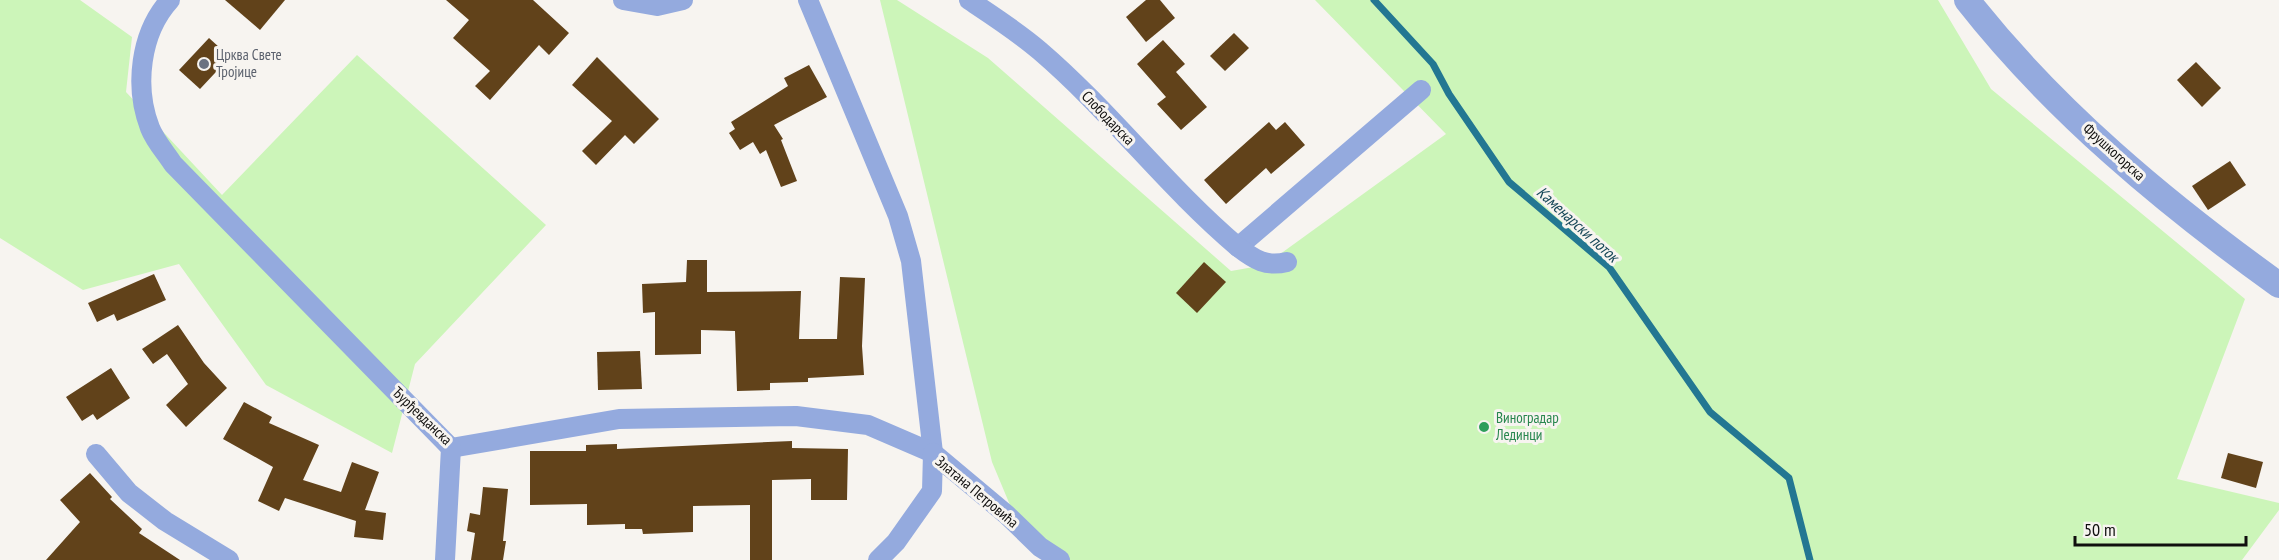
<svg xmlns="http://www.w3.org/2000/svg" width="2279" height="560" font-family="'PT Sans Narrow',sans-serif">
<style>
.green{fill:#ccf5b9}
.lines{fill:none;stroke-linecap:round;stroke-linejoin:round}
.stream{stroke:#237792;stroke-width:7}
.building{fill:#61421a}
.minor{stroke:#94aade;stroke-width:20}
.tertiary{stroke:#94aade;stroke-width:26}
.worship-dot{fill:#6b7280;stroke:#f7f4f0;stroke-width:2}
.leisure-dot{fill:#2e9e5b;stroke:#f7f4f0;stroke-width:2}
.labels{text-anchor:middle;stroke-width:6;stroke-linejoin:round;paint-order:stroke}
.worship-label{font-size:15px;fill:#5b616d;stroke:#f7f4f0;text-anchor:start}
.street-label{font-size:15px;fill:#100f0e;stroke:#f7f4f0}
.leisure-label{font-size:15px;fill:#27864d;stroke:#f7f4f0;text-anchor:start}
.water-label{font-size:16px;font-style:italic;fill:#164758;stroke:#f7f4f0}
</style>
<rect width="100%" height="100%" fill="#f7f4f0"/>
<!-- green -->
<g class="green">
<path d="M0,0H80L132,37L126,92L222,195L357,55L546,225L415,364L392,453L266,385L179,264L83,290L0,238Z"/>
<path d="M880,0H897L988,58L1231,271L1265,265L1446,134L1315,0H1938L1991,89L2245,299L2177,479L2279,503V510L2242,560H1070L1025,541L992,462Z"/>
</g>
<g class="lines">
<!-- stream -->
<path class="stream" d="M1374,0L1433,64L1449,94L1509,182L1609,267L1710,412L1789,478L1810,560"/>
</g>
<!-- building -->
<g class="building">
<path d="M225,0H285L260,30Z"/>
<path d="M446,0H533L569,33L549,55L539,45L490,100L475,86L490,71L453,38L469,20Z"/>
<path d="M1146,0H1160L1175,18L1146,42L1126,17Z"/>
<path d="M1234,33L1249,48L1225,71L1210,56Z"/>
<path d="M209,38L230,57L200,89L179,70Z"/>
<path d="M1163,40L1185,64L1176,72L1207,107L1181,130L1157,104L1166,97L1137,64Z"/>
<path d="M597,57L659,119L634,144L625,135L596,165L582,151L612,121L572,85Z"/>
<path d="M2196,62L2221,88L2202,107L2177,80Z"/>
<path d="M809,65L827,97L774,125L783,139L781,140L797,181L781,187L766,150L760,154L753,142L740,150L729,133L735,129L731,122L788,86L784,78Z"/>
<path d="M1269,122L1276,130L1285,122L1305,145L1271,174L1266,168L1226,204L1204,180Z"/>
<path d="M2230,161L2246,185L2208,210L2192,186Z"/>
<path d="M687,260H707V292L801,291L799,339H837L840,277L865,278L862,346L864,375L808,378V382L770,383V390L737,391L735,331L701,330V354L655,355V312L643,313L642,284L686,282Z"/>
<path d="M1204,262L1226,282L1197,313L1176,293Z"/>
<path d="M154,274L166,300L117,321L114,314L97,322L88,303Z"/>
<path d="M178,325L204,363L227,388L186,427L166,405L188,384L167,354L153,364L142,349Z"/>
<path d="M640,351L642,389L598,390L597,352Z"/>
<path d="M111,368L130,398L97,420L93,414L82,421L66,397Z"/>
<path d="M244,402L272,417L269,423L319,445L303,480L341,492L352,462L379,472L365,510L386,513L383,540L354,537L356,521L285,498L279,511L258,501L273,467L223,439Z"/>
<path d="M792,441V448L848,449L847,500H811V479L772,480V560H750V505L693,506V532L643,534L642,529H625V524L587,525V504L530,505V451H586V445L617,444V449Z"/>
<path d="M2228,453L2263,462L2256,488L2221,478Z"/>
<path d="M90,473L112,497L110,499L142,529L139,533L180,560H46L80,522L60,500Z"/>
<path d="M483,487L508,489L503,541H506L503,560H471L475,533L467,531L470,513L480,515Z"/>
</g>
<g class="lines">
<!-- minor -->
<g class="minor">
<path d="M170,0C140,33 134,87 150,128C155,141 166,153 173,164L451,448"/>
<path d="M623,0L657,6L683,0"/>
<path d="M808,0L898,216L911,261L933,453"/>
<path d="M969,0C993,16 1018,32 1040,51C1110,111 1167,187 1238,247L1421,90"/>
<path d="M1238,247C1255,260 1266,267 1287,262"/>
<path d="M451,448L619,419L796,416L868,425L933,453"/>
<path d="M96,454L129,493L165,521L229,560"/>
<path d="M445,560L451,448"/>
<path d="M878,560L896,542L932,491L933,453L1007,515L1040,547L1060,560"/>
</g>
<!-- tertiary -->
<path class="tertiary" d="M1967,0C2054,111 2165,203 2279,285"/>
</g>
<!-- markers -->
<circle class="worship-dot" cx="204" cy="64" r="6"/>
<circle class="leisure-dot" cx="1484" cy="427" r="6"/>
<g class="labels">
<!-- worship labels -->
<g class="worship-label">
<text x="216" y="60">Црква Свете<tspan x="216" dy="17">Тројице</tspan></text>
</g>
<!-- street labels -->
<g class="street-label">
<text transform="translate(1108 118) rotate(46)" y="5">Слободарска</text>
<text transform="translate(2114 152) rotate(42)" y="5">Фрушкогорска</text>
<text transform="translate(422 416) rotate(44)" y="5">Ђурђевданска</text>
<text transform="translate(977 492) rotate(40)" y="5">Златана Петровића</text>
</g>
<!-- leisure labels -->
<g class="leisure-label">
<text x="1496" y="423">Виноградар<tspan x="1496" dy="17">Лединци</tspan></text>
</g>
<!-- water labels -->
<g class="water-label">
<text transform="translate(1578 224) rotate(42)" y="6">Каменарски поток</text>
</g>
</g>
<!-- scale -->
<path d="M2075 536v9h171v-9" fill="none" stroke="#100f0e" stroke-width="3"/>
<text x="2084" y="536" font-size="18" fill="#100f0e" stroke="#f7f4f0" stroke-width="4.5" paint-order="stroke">50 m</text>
</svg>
